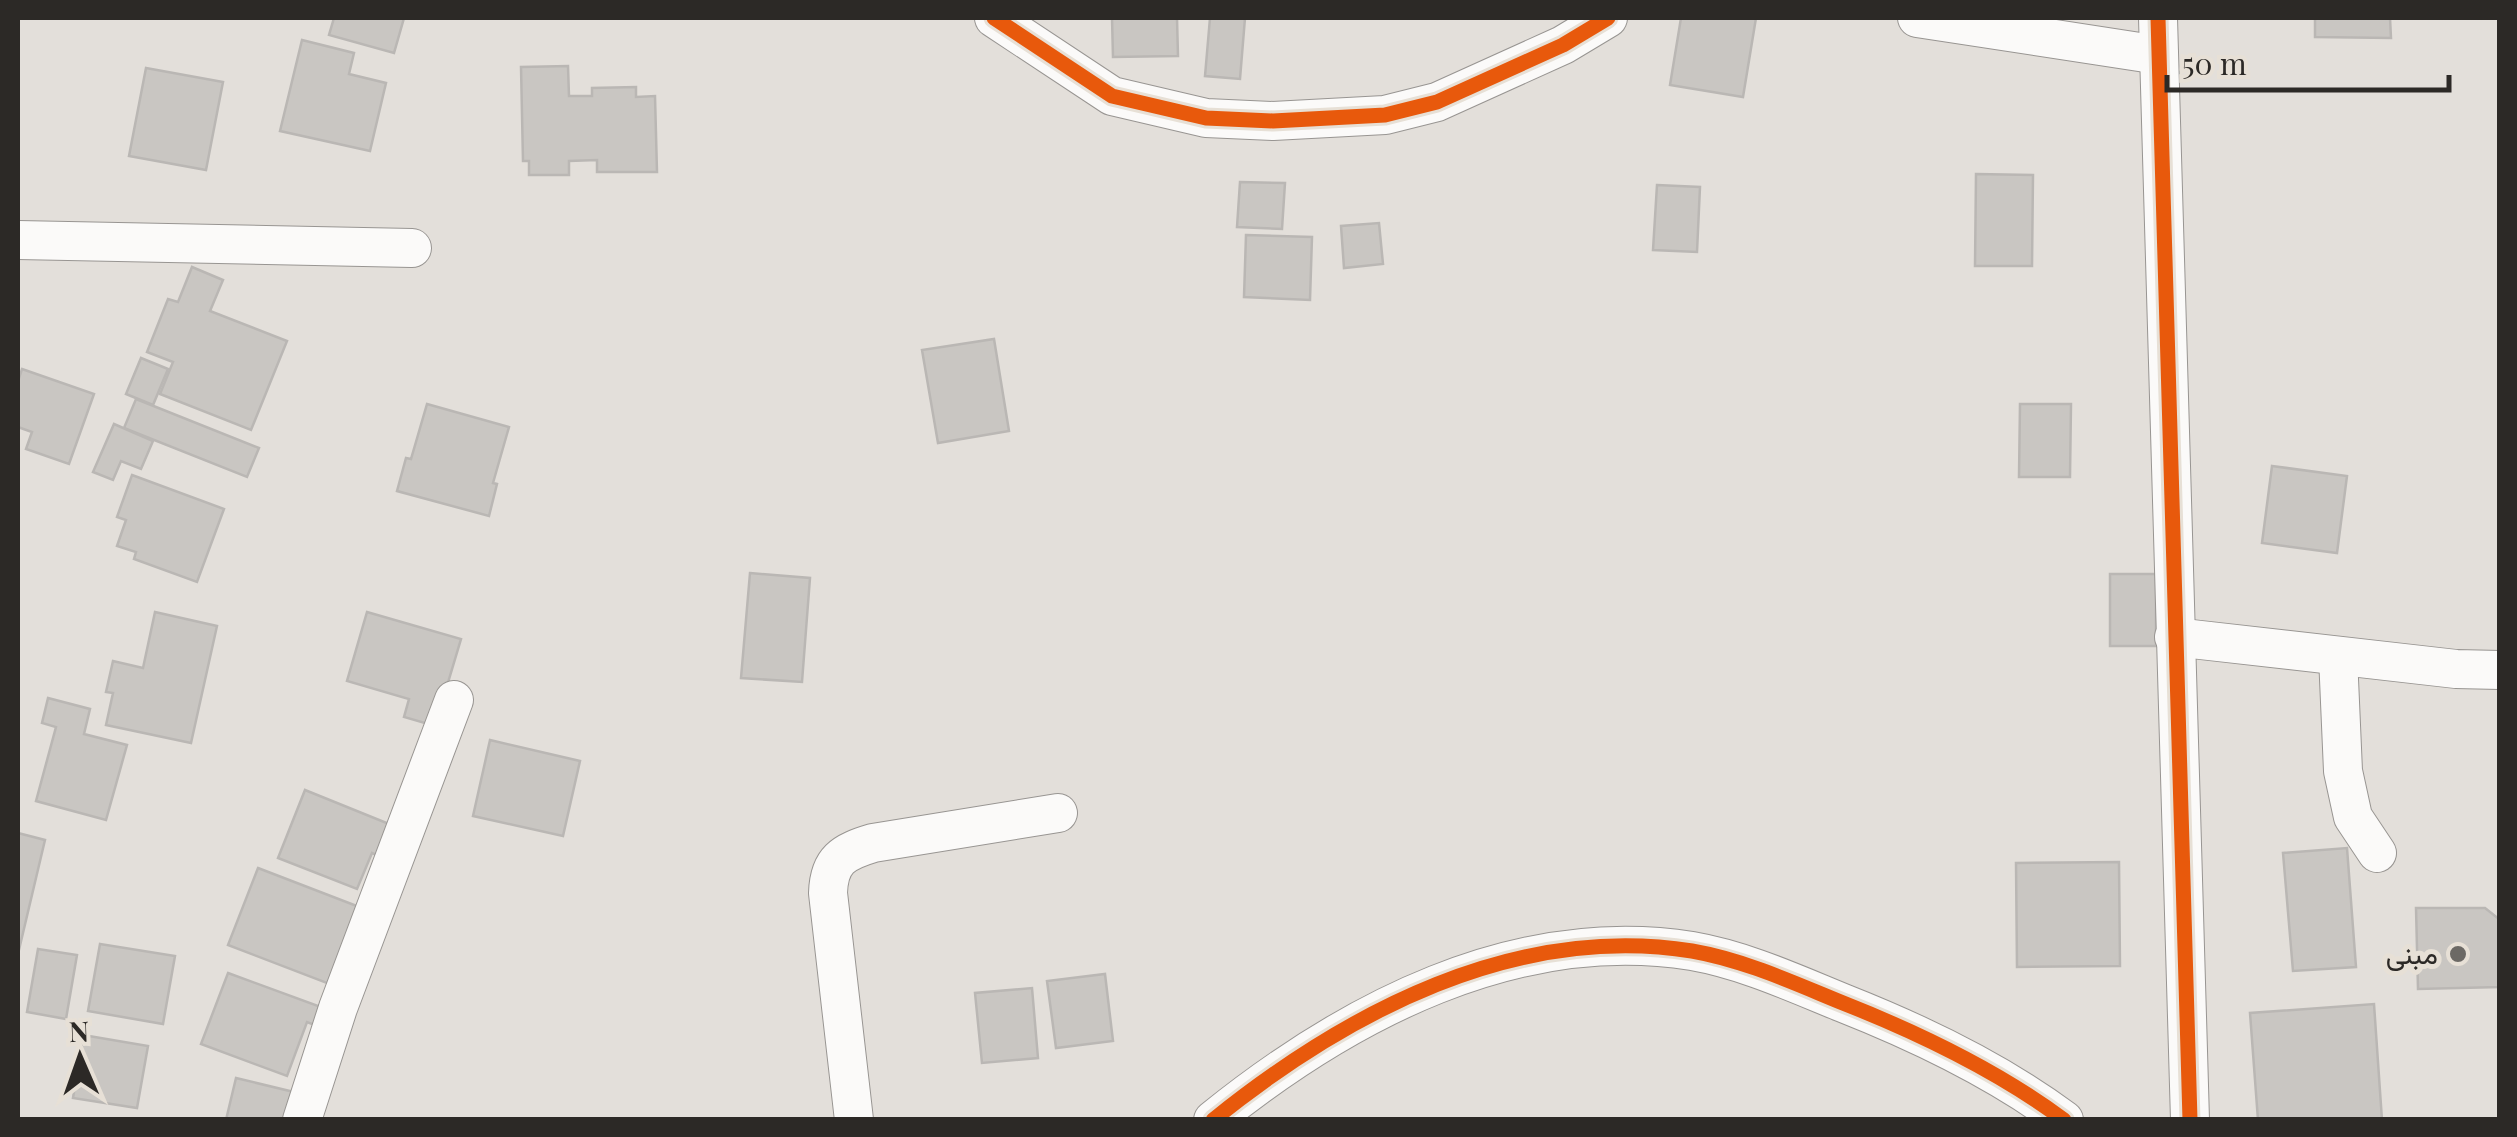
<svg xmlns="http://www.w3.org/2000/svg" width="2517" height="1137" font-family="'Playfair Display',Vazirmatn,serif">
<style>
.building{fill:#c9c6c2;stroke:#bab7b4;stroke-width:2.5}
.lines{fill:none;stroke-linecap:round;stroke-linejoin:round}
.minor-casing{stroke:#989592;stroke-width:40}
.minor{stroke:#fbfaf9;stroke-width:38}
.cycleway-casing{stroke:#e7e0d6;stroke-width:21}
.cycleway{stroke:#e8590c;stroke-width:15}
.poi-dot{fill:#6c6965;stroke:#e7e0d6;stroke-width:4}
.labels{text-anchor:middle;stroke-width:10;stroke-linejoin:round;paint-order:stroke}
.poi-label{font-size:28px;fill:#2c2926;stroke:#e7e0d6;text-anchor:end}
</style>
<rect width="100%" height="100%" fill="#e3dfda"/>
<!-- building -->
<g class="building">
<path d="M334,18H404L394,53L329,35Z"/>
<path d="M1112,18H1177L1178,56L1113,57Z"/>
<path d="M1210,18H1245L1240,79L1205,76Z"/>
<path d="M1681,18H1756L1743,97L1670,85Z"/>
<path d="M2315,18H2390L2391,38L2315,37Z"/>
<path d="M302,40L354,53L349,74L386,83L370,151L280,131Z"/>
<path d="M568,66L569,96H592V88L636,87V97L655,96L657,172H597V160L569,161V175H529V161H523L521,67Z"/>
<path d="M146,68L223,82L206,170L129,156Z"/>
<path d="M1976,174L2033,175L2032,266H1975Z"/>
<path d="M1240,182L1285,183L1282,229L1237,227Z"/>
<path d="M1657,185L1700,187L1697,252L1653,250Z"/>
<path d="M1379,223L1383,264L1344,268L1341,226Z"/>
<path d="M1246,235L1312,237L1310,300L1244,297Z"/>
<path d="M192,267L223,280L210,311L287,341L251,430L160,394L173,362L147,352L168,299L178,302Z"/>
<path d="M994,339L1009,431L938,443L922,350Z"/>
<path d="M141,358L168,369L153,405L126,394Z"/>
<path d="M22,369L94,394L69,464L26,449L32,432L18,427V381Z"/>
<path d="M136,399L259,448L247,477L124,428Z"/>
<path d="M427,404L509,427L493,483L497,484L489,516L397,491L406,458L411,459Z"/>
<path d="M2020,404H2071L2070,477H2019Z"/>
<path d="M114,424L153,441L141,469L121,461L113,480L93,472Z"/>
<path d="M2272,466L2347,476L2337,553L2262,543Z"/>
<path d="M132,475L224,509L197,582L134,559L136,552L117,546L126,520L117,517Z"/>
<path d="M750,573L810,578L802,682L741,678Z"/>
<rect x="2110" y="574" width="46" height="72"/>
<path d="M155,612L217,626L191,743L106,725L113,693L106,692L113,661L143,668Z"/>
<path d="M367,612L461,639L435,726L404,717L409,699L347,681Z"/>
<path d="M48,698L90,709L84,734L127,745L106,820L36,801L56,727L42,723Z"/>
<path d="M490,740L580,761L563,836L473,816Z"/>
<path d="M305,790L399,828L388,860L372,853L357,889L278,858Z"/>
<path d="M18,833L45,840L18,954Z"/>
<path d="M2347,848L2356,967L2293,971L2283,853Z"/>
<path d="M2119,862L2120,966L2017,967L2016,863Z"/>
<path d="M258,868L362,908L332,985L228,945Z"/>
<path d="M2416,908H2485L2499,919L2500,987L2418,989Z"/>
<path d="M100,944L175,956L163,1024L88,1011Z"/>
<path d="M38,949L77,955L66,1019L27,1012Z"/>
<path d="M228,973L329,1010L323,1028L307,1022L287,1076L201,1044Z"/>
<path d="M1105,974L1113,1041L1056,1048L1047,981Z"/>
<path d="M1032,988L1038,1058L982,1063L975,993Z"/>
<path d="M2374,1004L2382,1120H2258L2250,1013Z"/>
<path d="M83,1035L148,1046L137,1108L73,1098Z"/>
<path d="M236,1078L298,1093L292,1120H226Z"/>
</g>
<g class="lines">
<defs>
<g id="minor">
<path d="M994,18L1112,96L1206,118L1273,121L1385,115L1437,102L1563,45L1608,18"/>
<path d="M1917,18L2159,55"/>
<path d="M2158,18L2190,1120"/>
<path d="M18,240L412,248"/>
<path d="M2174,637L2456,669L2500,670"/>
<path d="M2338,656L2343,771L2353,817L2377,853"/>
<path d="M302,1120L338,1008L454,700"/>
<path d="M854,1120L828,893C829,860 843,852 873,843L1058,813"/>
<path d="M1213,1120C1347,1012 1515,923 1692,951C1744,960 1794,983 1843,1003C1919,1033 1998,1071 2064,1120"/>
</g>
</defs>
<!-- minor casing -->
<use href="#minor" class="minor-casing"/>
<!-- minor -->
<use href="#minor" class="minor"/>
<defs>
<g id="cycleway">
<path d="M994,18L1112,96L1206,118L1273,121L1385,115L1437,102L1563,45L1608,18"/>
<path d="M2158,18L2190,1120"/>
<path d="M1213,1120C1347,1012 1515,923 1692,951C1744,960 1794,983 1843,1003C1919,1033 1998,1071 2064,1120"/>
</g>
</defs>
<!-- cycleway casing -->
<use href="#cycleway" class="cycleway-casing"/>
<!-- cycleway -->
<use href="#cycleway" class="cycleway"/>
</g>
<!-- markers -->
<circle class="poi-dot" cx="2458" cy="954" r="10"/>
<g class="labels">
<!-- poi labels -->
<g class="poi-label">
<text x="2438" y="964">مبنى</text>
</g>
</g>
<!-- border -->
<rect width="2517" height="1137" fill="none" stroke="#2c2926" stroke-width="40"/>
<!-- north arrow -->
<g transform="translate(80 1057) rotate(358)" stroke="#e7e0d6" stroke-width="8" paint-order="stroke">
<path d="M0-8L18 38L0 25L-18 38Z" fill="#2c2926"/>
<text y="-15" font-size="28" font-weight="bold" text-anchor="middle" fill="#2c2926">N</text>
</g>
<!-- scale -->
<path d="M2167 75v15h282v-15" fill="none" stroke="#2c2926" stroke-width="5"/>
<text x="2182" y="75" font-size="30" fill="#2c2926" stroke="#e7e0d6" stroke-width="8" paint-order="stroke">50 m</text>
</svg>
